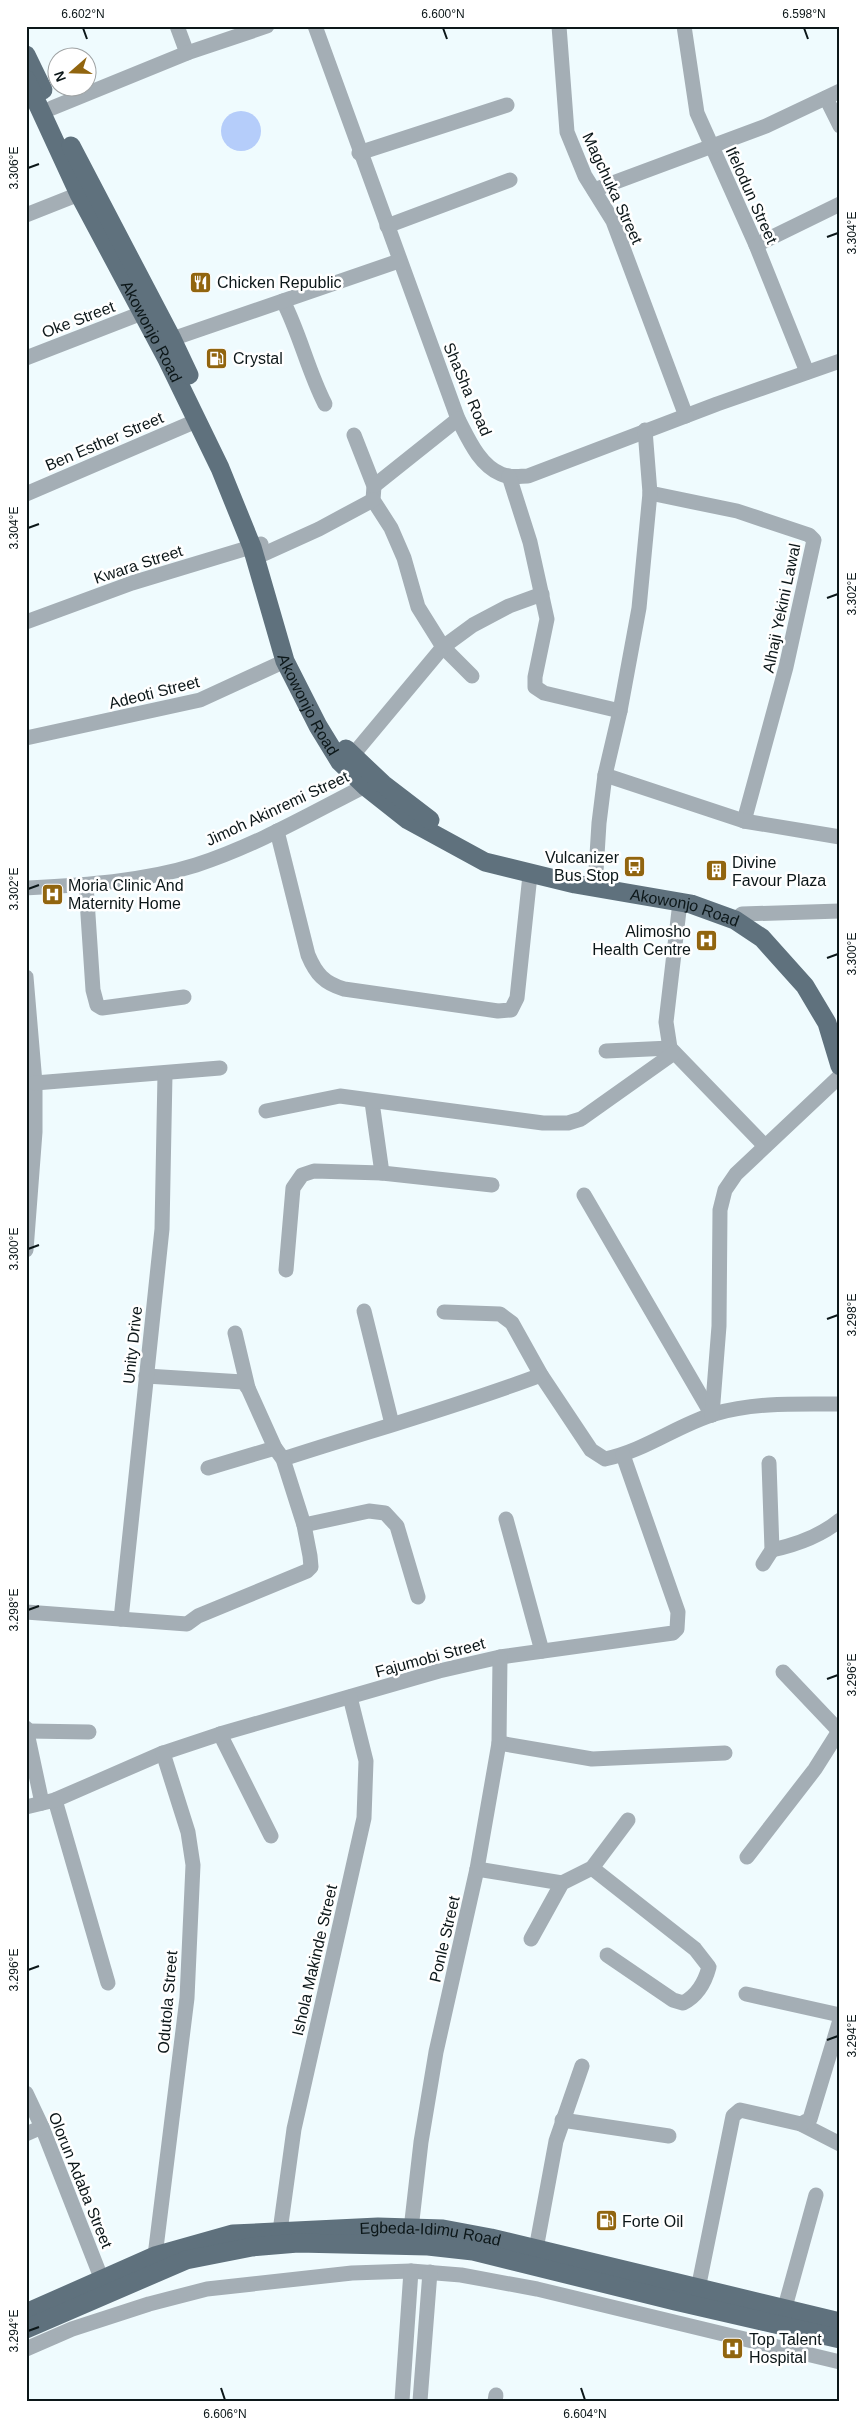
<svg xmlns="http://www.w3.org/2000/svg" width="866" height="2427" font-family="Arial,sans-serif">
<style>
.water{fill:#b5cdfa}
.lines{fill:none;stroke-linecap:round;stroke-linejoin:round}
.minor{stroke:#a4aeb5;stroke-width:15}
.major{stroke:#5f717d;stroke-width:19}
.ticks{fill:none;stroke:#0c1719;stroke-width:2}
.labels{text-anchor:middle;stroke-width:5;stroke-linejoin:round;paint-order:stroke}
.street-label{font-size:16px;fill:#0c1719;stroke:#fff}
.poi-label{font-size:16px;fill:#0c1719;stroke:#fff;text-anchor:start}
.neatline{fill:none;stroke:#0c1719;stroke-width:2}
.ticks-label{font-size:12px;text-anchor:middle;fill:#0c1719}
</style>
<rect width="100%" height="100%" fill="#effbfe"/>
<!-- water -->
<circle class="water" cx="241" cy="131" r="20"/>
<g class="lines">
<!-- minor -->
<g class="minor">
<path d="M177,26L187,53"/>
<path d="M315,26L458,419C468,438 479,465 501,474C509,478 520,476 528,476L717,404L840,361"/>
<path d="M559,26L567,132L585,176L613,221L686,416"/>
<path d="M684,26L697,113L756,245L807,372"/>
<path d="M826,98L840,126"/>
<path d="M52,108L187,53L267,26"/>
<path d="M359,153L507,105"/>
<path d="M594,190L766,126L840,91"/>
<path d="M26,215L79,194"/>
<path d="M387,226L510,180"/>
<path d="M756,245L840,204"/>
<path d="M283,301C300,334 308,371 325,404"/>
<path d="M172,339L399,261"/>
<path d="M26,358L142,313"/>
<path d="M354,435L374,486L373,500L391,528L404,558L418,607L443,647L472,676"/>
<path d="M509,476L530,542L547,619L535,677V687L544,693L620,711"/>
<path d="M374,486L458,419"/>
<path d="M650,493L737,511L809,535L814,540L786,667L744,821"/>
<path d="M26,494L196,421"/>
<path d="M255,558L319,529L373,500"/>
<path d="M26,622L132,583L261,544"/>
<path d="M26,738L200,700L285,661"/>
<path d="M352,756L443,647L473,625L509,606L542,594"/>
<path d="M605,775L744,821L840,837"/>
<path d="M277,831L308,955C316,974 324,983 344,989L498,1011L511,1010L517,998L530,875"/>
<path d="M86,885L93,990L97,1005L102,1008L184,997"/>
<path d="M595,887L599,823L605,775L620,711L639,608L650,493L645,430"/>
<path d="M26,888C82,885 142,882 196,865C255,846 310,814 365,786"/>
<path d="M680,902L666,1022L670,1048L765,1146"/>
<path d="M735,920L742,914L840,911"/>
<path d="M26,977L35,1083V1132L26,1250"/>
<path d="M606,1051L670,1048"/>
<path d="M35,1083L220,1068"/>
<path d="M372,1102L382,1173"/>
<path d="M266,1111L340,1096L543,1123H568L581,1119L674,1053"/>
<path d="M584,1195L712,1415"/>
<path d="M286,1270L293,1188L302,1175L314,1171L382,1173L492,1185"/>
<path d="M364,1311L392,1424"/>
<path d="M444,1312L500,1314L512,1323L541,1375L591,1450L605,1459C644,1451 676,1426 714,1414C755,1402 798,1404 840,1404"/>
<path d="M146,1376L243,1382L248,1388"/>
<path d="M712,1415L719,1326L720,1210L725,1190L736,1174L840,1076"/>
<path d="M283,1459C369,1431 456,1407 541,1375"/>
<path d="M208,1468L275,1448"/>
<path d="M506,1519L542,1651"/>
<path d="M304,1525L369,1511L385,1513L397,1526L418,1597"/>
<path d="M772,1550C795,1545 822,1535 840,1520"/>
<path d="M763,1564L772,1550L769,1463"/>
<path d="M26,1612L187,1624L198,1616L307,1571L311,1567L310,1556L304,1525L283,1459L275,1448L248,1388L235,1333"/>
<path d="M121,1619L162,1229L165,1074"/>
<path d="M783,1672L840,1732"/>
<path d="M26,1728L42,1803"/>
<path d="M28,1731L89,1732"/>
<path d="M220,1734L271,1836"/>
<path d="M499,1743L592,1759L725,1753"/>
<path d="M55,1800L108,1983"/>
<path d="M26,1807L55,1800L163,1753L220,1734L439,1671L500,1657L673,1633L677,1629L678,1612L623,1455"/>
<path d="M747,1857L815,1769L839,1731"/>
<path d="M592,1868L695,1949L709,1967C705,1982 697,1996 683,2003L673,2000L607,1955"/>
<path d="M477,1869L562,1883"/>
<path d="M531,1939L562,1883L592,1868L628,1820"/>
<path d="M746,1994L840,2015"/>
<path d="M26,2093L42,2127L102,2280"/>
<path d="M562,2120L669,2136"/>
<path d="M801,2124L840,2144"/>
<path d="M26,2134L42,2127"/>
<path d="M411,2229L421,2142L436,2052L477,1869L499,1743L500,1657"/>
<path d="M280,2231L294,2129L364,1818L366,1761L350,1697"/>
<path d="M536,2249L556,2141L582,2066"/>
<path d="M155,2256L187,1998L193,1865L188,1832L163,1753"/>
<path d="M698,2289L733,2116L740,2110L801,2124L810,2119L840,2020"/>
<path d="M785,2307L816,2195"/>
<path d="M26,2349L72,2329L149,2304L207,2289L352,2273L411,2271L461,2275L537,2289L840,2362"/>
<path d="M402,2401L411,2271"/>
<path d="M420,2401L430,2272"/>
<path d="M495,2401L496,2395"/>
</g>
<!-- major -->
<g class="major">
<path d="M26,55L43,90"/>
<path id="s1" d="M26,79L79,194L167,359L220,468L252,547L285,661L318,726L340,762L365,786L408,820L485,862L575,884L691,904L735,920L762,938L805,986L827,1023L840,1066"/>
<path d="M71,146L172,339L189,375"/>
<path d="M346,749L383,784L430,820"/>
<path id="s2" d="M26,2313L155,2256L233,2234L378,2227L443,2229L491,2238L840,2322"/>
<path d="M26,2329L186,2260L252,2247L298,2243L428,2246L473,2251L675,2301L840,2339"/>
</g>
</g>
<!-- ticks -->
<path class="ticks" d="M83,28L87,39M443,28L447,39M804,28L808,39M28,168L39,164M827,237L838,233M28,528L39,524M827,598L838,594M28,889L39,885M827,958L838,954M28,1249L39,1245M827,1319L838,1315M28,1610L39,1606M827,1679L838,1675M28,1970L39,1966M827,2040L838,2036M28,2331L39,2327M221,2388L225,2400M581,2388L585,2400"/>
<!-- icons -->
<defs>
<symbol id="restaurant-square" viewBox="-11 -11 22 22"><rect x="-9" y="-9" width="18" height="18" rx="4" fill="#91650f" stroke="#fff"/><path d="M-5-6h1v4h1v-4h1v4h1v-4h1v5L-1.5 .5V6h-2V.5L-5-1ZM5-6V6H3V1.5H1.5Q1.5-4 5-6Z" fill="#fff"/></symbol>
<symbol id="fuel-square" viewBox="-11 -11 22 22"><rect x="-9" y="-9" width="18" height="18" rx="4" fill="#91650f" stroke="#fff"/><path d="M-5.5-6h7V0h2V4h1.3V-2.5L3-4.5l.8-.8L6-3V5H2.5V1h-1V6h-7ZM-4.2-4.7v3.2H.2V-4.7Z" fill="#fff"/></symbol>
<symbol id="bus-square" viewBox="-11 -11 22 22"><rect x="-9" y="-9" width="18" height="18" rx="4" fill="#91650f" stroke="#fff"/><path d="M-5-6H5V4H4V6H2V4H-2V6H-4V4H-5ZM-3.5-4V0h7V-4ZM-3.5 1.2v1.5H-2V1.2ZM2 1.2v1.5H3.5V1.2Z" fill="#fff"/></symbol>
<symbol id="building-square" viewBox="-11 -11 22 22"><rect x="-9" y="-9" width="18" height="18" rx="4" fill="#91650f" stroke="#fff"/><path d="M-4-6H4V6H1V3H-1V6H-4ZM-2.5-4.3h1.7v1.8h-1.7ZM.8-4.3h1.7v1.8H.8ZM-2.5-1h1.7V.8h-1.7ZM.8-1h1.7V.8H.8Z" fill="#fff"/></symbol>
<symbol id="hospital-square" viewBox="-11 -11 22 22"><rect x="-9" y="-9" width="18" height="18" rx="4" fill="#91650f" stroke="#fff"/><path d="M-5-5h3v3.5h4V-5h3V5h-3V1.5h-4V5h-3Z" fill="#fff"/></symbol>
</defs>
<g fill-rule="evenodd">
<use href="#restaurant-square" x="188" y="270" width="25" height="25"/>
<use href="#fuel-square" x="204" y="346" width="25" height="25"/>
<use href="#bus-square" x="622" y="854" width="25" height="25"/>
<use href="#building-square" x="704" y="858" width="25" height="25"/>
<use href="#hospital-square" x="40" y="882" width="25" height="25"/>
<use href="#hospital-square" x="694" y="928" width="25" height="25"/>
<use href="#fuel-square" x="594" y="2208" width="25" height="25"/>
<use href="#hospital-square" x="720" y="2336" width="25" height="25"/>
</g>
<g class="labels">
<!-- street labels -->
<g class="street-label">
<text transform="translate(613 188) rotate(65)" y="6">Magchuka Street</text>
<text transform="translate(752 195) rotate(66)" y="6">Ifelodun Street</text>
<text transform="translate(78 319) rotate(-21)" y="6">Oke Street</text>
<text dy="6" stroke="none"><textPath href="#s1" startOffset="282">Akowonjo Road</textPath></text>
<text transform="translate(468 389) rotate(67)" y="6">ShaSha Road</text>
<text transform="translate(104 441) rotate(-23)" y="6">Ben Esther Street</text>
<text transform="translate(138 564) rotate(-18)" y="6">Kwara Street</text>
<text transform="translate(781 608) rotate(-78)" y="6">Alhaji Yekini Lawal</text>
<text transform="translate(154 692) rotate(-14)" y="6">Adeoti Street</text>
<text dy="6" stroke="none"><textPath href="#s1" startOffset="688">Akowonjo Road</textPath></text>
<text transform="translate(277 808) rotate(-25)" y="6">Jimoh Akinremi Street</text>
<text dy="6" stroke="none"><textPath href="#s1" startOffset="1136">Akowonjo Road</textPath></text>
<text transform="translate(132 1345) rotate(-84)" y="6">Unity Drive</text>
<text transform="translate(430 1657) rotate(-15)" y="6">Fajumobi Street</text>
<text transform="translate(444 1939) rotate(-77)" y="6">Ponle Street</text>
<text transform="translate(314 1960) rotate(-77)" y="6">Ishola Makinde Street</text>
<text transform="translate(167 2002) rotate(-85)" y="6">Odutola Street</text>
<text transform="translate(81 2180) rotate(68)" y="6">Olorun Adaba Street</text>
<text dy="6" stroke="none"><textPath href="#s2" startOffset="420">Egbeda-Idimu Road</textPath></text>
</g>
<!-- poi labels -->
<g class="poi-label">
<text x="217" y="288">Chicken Republic</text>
<text x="233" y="364">Crystal</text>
<text x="619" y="863" text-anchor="end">Vulcanizer<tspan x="619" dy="18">Bus Stop</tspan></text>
<text x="732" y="868">Divine<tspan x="732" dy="18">Favour Plaza</tspan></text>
<text x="68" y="891">Moria Clinic And<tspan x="68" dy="18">Maternity Home</tspan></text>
<text x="691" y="937" text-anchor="end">Alimosho<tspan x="691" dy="18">Health Centre</tspan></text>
<text x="622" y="2227">Forte Oil</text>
<text x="749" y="2345">Top Talent<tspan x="749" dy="18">Hospital</tspan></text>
</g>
</g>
<!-- border -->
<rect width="866" height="2427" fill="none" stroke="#ffffff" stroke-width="55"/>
<!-- north arrow -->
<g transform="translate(72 72) rotate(250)"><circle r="24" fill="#ffffff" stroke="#9ea2a3"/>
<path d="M0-4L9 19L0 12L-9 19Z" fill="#91650f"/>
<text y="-8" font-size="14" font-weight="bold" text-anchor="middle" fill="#0c1719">N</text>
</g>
<rect x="28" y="28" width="810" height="2372" class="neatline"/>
<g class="ticks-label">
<text x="83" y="18">6.602°N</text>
<text x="443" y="18">6.600°N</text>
<text x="804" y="18">6.598°N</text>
<text transform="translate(14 168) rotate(-90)" y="4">3.306°E</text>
<text transform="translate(852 233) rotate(-90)" y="4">3.304°E</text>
<text transform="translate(14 528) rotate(-90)" y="4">3.304°E</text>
<text transform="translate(852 594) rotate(-90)" y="4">3.302°E</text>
<text transform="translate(14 889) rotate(-90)" y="4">3.302°E</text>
<text transform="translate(852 954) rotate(-90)" y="4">3.300°E</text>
<text transform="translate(14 1249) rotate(-90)" y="4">3.300°E</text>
<text transform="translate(852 1315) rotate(-90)" y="4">3.298°E</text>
<text transform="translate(14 1610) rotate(-90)" y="4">3.298°E</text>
<text transform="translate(852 1675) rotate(-90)" y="4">3.296°E</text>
<text transform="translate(14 1970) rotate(-90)" y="4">3.296°E</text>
<text transform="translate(852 2036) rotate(-90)" y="4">3.294°E</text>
<text transform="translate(14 2331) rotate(-90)" y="4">3.294°E</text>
<text x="225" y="2418">6.606°N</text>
<text x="585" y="2418">6.604°N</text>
</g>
</svg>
